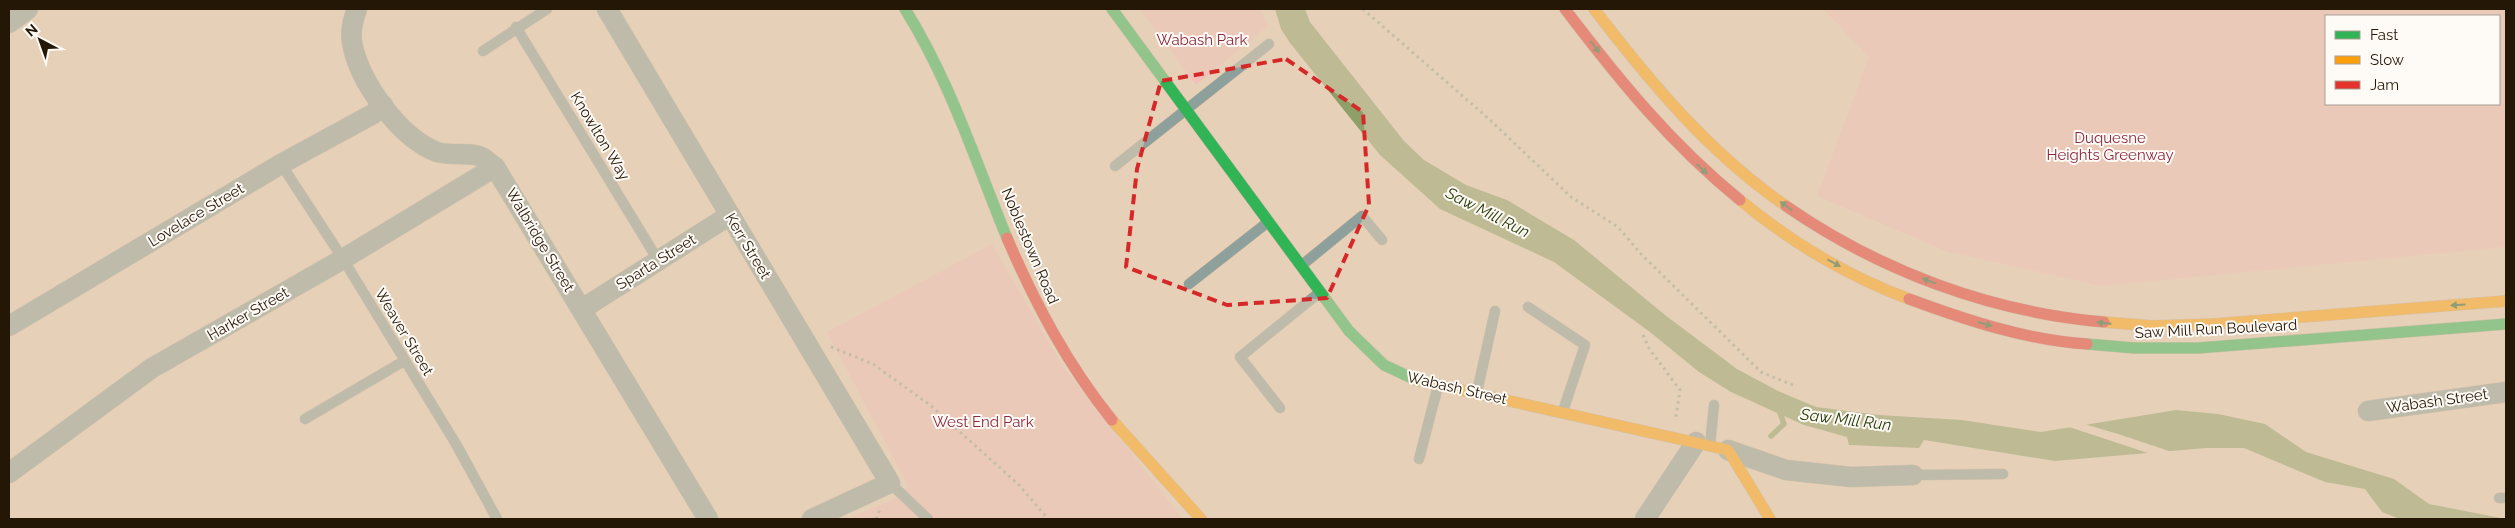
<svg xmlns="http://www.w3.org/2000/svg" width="2515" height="528" font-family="Raleway,sans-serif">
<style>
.green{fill:#f2bfb9;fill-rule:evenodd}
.water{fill:#8e9f68}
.pier{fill:#e6d1b8}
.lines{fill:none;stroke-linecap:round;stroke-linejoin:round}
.stream{stroke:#8e9f68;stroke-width:5.5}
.lane-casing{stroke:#c0af9b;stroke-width:11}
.street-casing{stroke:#c0af9b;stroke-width:21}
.fast-casing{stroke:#c0af9b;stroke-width:12}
.slow-casing{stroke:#c0af9b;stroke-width:12}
.jam-casing{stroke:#c0af9b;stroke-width:12}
.path{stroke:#9da39a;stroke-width:3;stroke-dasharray:2.5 4;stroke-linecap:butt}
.lane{stroke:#8ea09b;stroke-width:10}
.street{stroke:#8ea09b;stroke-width:20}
.fast{stroke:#30b455;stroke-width:11}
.slow{stroke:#ff9f0a;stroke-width:11}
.jam{stroke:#e5322d;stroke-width:11}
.oneway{fill:#2a5e2a}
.marked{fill:none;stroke:#d62828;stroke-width:4;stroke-dasharray:10 6;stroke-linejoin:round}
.labels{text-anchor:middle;stroke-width:4;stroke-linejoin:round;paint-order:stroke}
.park-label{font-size:15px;fill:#8a2840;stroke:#fefaf6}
.street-label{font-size:15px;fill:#251706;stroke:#fefaf6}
.water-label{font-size:16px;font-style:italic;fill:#283e0a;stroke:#fefaf6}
</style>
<rect width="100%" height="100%" fill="#e6d1b8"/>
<!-- green -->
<g class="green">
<path d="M1139,9H1261L1268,26L1196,85Z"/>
<path d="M1823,9H2506V247L2101,286L1948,252L1817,196L1869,57ZM2326,16H2499V104H2326Z"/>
<path d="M992,244L1063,366L1183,519H847L892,500L908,486L827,332Z"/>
</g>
<!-- water -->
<path class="water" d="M1275,9H1305L1310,22L1404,141L1424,160L1466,185L1507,200L1574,240L1665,315L1737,369L1778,391L1816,407L1879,415L1962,420L2041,432L2176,410L2218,414L2265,424L2306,452L2394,479L2429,504L2506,519H2400L2382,512L2365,489L2325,482L2244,448H2206L2055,461L1924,440L1919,448L1849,445L1847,437L1804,425L1731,392L1699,372L1650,332L1554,262L1440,209L1380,155L1290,43L1281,29Z"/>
<!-- pier -->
<path class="pier" d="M2081,423L2118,434L2178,454L2157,456L2063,425Z"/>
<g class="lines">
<!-- stream -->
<path class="stream" d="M1771,436L1784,424L1778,407"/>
<defs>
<g id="lane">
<path d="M516,27L658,260"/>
<path d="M483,51L547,9"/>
<path d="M281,164L343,259L456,444L497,519"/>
<path d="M1115,166L1269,44"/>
<path d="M1302,265L1362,216L1382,240"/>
<path d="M1189,284L1268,222"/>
<path d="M1528,307L1585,345L1563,411"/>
<path d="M1477,392L1495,311"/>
<path d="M1280,408L1240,357L1320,292"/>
<path d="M305,419L404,361"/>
<path d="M1710,445L1714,405"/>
<path d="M1419,459L1438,386"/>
<path d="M1913,475L2003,474"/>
<path d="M890,483L928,519"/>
<path d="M2499,498H2506"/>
</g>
<g id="street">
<path d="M357,9C353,20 350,30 352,42C358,81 400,138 437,152C450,156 466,152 479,156C485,158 490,164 495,167L708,519"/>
<path d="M607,9L890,483L812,519"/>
<path d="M9,23L28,9"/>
<path d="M582,309L730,215"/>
<path d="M9,326L281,164L373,114L383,105"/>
<path d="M2368,411L2506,392"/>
<path d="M1728,450L1786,470L1851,477L1913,475"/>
<path d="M9,473L152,368L343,259L495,167"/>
<path d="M1645,519L1696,442"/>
</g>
<g id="fast">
<path d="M905,9C950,81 975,160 1007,238"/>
<path d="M1112,9L1349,331L1384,365L1416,380"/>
<path d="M2087,344L2134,348H2198L2506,324"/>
</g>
<g id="slow">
<path d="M1594,9C1651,83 1709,153 1786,206"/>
<path d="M1740,200C1789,241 1849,277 1909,299"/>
<path d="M2104,322L2153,326L2214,324L2506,301"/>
<path d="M1416,380L1728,450L1770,519"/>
<path d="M1112,420L1201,519"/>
</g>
<g id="jam">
<path d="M1565,9C1619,80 1671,144 1740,200"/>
<path d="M1786,206C1880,271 1990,312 2104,322"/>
<path d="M1007,238C1035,303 1067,364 1112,420"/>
<path d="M1909,299C1966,320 2026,340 2087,344"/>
</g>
</defs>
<!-- lane casing -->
<use href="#lane" class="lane-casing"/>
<!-- street casing -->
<use href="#street" class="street-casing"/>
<!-- fast casing -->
<use href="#fast" class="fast-casing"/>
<!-- slow casing -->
<use href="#slow" class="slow-casing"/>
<!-- jam casing -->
<use href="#jam" class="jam-casing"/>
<!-- path -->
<g class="path">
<path d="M1363,9L1489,119L1571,197L1618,227L1641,254L1761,372L1795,386"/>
<path d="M1643,335L1650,350L1680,390L1676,417"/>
<path d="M831,347L873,364L930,405L1019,485L1048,519"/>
<path d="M876,519L881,507"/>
</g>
<!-- lane -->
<use href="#lane" class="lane"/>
<!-- street -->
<use href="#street" class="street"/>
<!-- fast -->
<use href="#fast" class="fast"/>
<!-- slow -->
<use href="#slow" class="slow"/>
<!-- jam -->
<use href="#jam" class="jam"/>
</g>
<!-- one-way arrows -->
<defs><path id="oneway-solid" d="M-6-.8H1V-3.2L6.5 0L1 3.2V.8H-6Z" transform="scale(1.25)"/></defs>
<g class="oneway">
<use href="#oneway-solid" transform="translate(1595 47) rotate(53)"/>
<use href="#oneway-solid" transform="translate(1702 169) rotate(43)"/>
<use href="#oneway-solid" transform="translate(1786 206) rotate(-144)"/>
<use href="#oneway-solid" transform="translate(1834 263) rotate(29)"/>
<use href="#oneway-solid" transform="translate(1929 281) rotate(-159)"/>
<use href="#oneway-solid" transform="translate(2458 305) rotate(176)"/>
<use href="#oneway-solid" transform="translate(2104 323) rotate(-175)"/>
<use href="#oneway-solid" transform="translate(1985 324) rotate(16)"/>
</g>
<!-- marked area -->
<path d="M0 0H2515V528H0ZM1286,59L1363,112L1369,205L1327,298L1227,305L1126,267L1137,169L1161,81Z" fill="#e6d1b8" fill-opacity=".55" fill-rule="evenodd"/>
<path class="marked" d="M1286,59L1363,112L1369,205L1327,298L1227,305L1126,267L1137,169L1161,81Z"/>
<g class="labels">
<!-- park labels -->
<g class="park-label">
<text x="1202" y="45">Wabash Park</text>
<text x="2110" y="143">Duquesne<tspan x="2110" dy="17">Heights Greenway</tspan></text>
<text x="983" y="427">West End Park</text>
</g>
<!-- street labels -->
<g class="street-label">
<text transform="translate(600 136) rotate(59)" y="5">Knowlton Way</text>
<text transform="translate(196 215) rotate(-31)" y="5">Lovelace Street</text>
<text transform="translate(540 240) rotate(59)" y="5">Walbridge Street</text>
<text transform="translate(748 246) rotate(59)" y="5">Kerr Street</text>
<text transform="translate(1030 246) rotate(67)" y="5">Noblestown Road</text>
<text transform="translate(656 262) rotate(-32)" y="5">Sparta Street</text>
<text transform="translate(248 314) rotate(-30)" y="5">Harker Street</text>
<text transform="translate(2216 329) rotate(-3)" y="5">Saw Mill Run Boulevard</text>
<text transform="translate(404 332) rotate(59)" y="5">Weaver Street</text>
<text transform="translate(1457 388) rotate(13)" y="5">Wabash Street</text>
<text transform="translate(2437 401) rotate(-8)" y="5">Wabash Street</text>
</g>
<!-- water labels -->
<g class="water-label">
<text transform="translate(1488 212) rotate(27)" y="6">Saw Mill Run</text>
<text transform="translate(1846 419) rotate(7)" y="6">Saw Mill Run</text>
</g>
</g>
<!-- border -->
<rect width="2515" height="528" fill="none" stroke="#251706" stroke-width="20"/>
<!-- legend -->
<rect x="2325" y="15" width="175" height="90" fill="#fefaf6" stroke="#a79f96"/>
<rect x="2335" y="31" width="25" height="8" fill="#30b455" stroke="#a79f96"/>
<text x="2370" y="40" font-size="15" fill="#251706">Fast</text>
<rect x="2335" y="56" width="25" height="8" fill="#ff9f0a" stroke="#a79f96"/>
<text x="2370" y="65" font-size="15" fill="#251706">Slow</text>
<rect x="2335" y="81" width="25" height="8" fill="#e5322d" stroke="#a79f96"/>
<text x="2370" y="90" font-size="15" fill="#251706">Jam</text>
<!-- north arrow -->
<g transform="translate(40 40) rotate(319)" stroke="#fefaf6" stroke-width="4" paint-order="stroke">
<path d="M0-4L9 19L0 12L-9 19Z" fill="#251706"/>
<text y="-8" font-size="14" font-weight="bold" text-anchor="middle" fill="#251706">N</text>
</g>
</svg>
